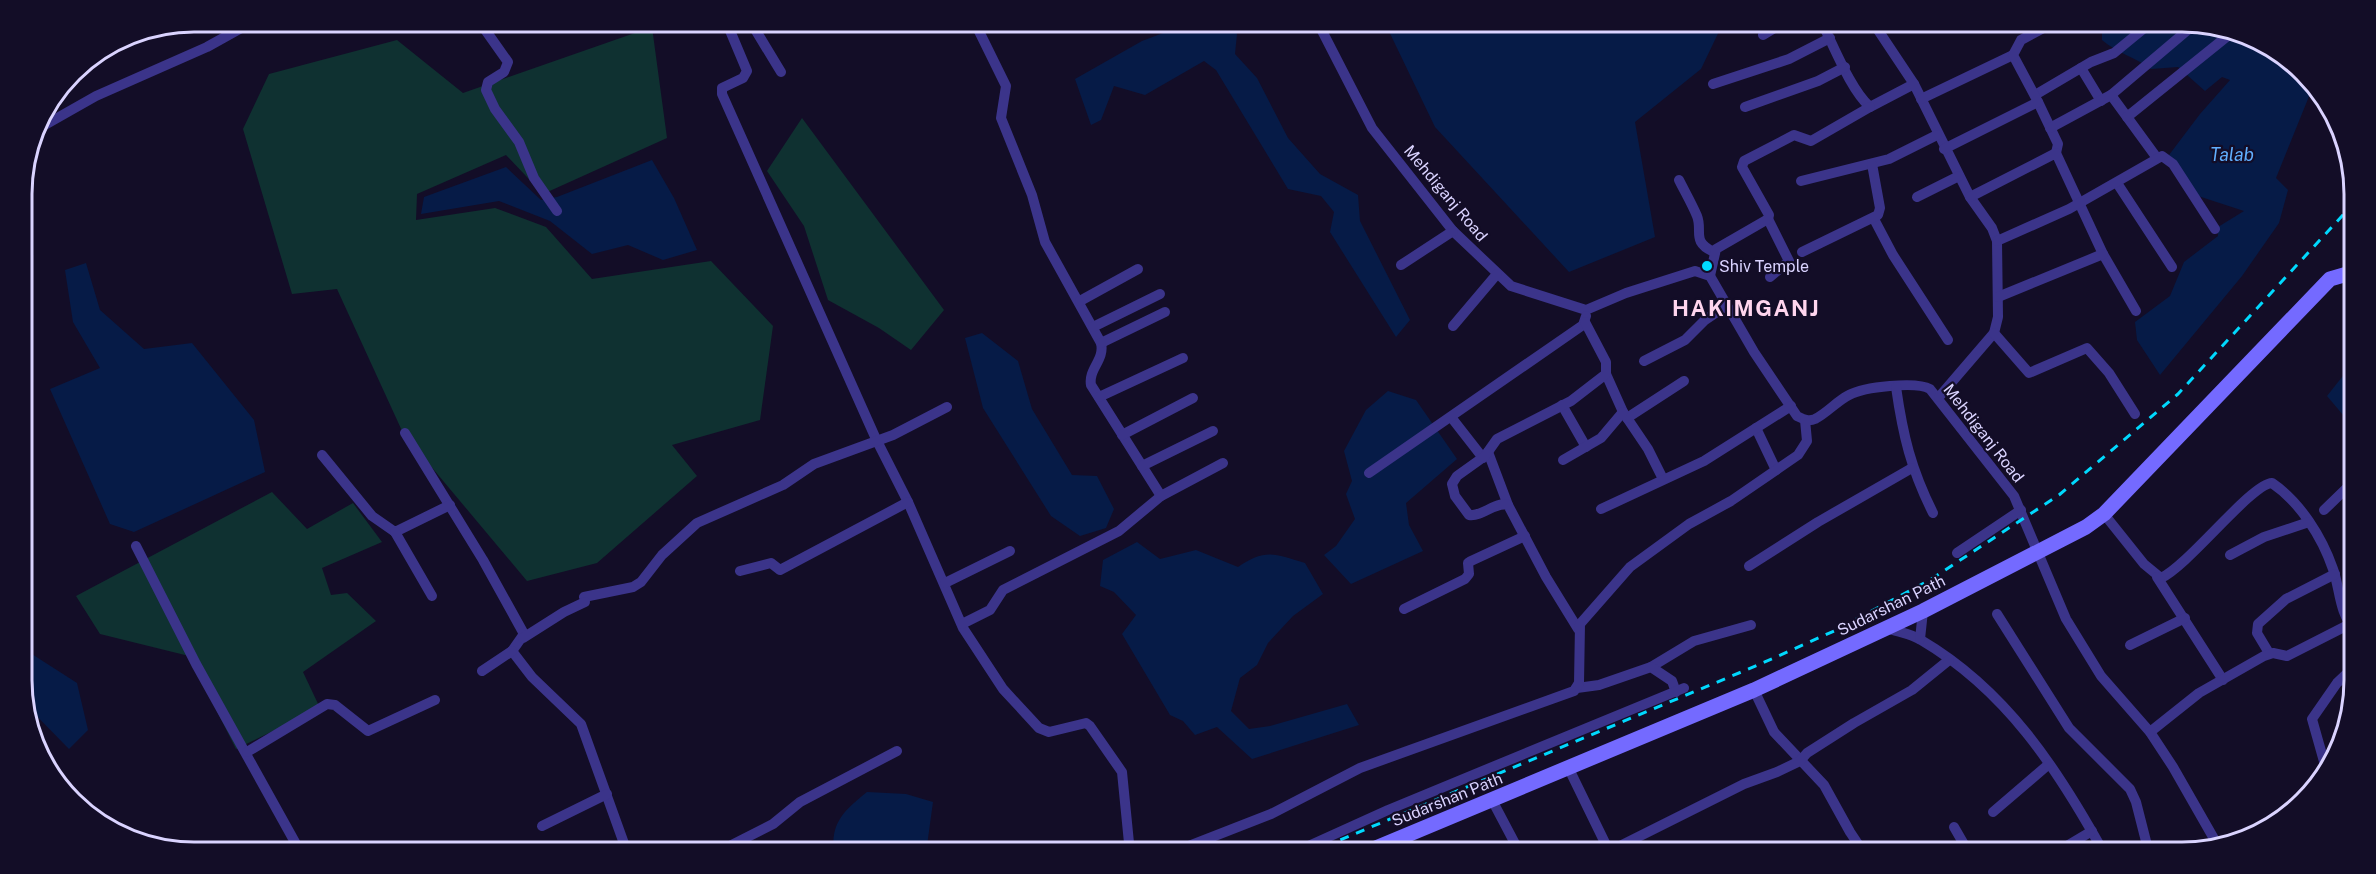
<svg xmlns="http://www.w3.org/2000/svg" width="2376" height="874" font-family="'Public Sans',sans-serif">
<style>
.green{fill:#0f3131}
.water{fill:#061b47}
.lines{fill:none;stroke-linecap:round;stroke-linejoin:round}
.minor{stroke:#3b348a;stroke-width:10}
.secondary{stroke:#746aff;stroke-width:15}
.rail{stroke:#00d9fe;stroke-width:3;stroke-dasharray:9 8;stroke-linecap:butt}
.poi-dot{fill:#00d9fe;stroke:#130d27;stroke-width:2}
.labels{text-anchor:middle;stroke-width:4.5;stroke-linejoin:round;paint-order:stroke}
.street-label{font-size:16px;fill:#dad3ff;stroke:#130d27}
.poi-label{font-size:16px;fill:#dad3ff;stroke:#130d27;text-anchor:start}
.water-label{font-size:18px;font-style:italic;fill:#61afff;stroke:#130d27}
.district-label{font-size:22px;font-weight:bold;letter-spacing:1.5px;fill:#ffd5ee;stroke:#130d27}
.rim{fill:none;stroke:#dad3ff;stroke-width:3}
</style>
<rect width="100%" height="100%" fill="#130d27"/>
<!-- green -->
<g class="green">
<path d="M652,27L667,138L543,194L506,155L417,194L416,220L495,208L546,227L592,279L711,261L773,326L760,420L672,445L697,476L597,563L527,581L403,433L337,289L292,294L243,129L269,74L397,40L463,93Z"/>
<path d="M802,118L944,310L911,350L879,328L828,300L804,226L767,171Z"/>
<path d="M272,492L307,529L353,503L382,542L322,568L331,595L347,593L376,621L303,672L320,708L236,749L189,656L100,634L76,596Z"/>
</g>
<!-- water -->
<g class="water">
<path d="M1195,21H1225L1237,34L1235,54L1257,78L1288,138L1320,174L1358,195L1360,221L1410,320L1396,337L1330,232L1334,212L1321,196L1288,189L1216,70L1204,61L1145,95L1114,86L1101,120L1091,125L1075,79L1142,41Z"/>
<path d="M1384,21H1724L1701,69L1635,122L1655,237L1569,272L1435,127Z"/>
<path d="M2102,21H2153L2172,33L2204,25L2237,30L2312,80L2314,84L2276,178L2288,190L2279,223L2242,276L2160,375L2137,340L2135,322L2170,296L2184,262L2218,236V227L2244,211L2195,195L2169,155L2200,114L2230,80L2222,77L2205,91L2178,67L2151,69C2135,57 2117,53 2102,40Z"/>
<path d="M652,160L674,198L697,250L663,260L628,245L592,254L550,221L499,201L421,214L424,197L506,167L541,200L557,197Z"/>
<path d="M86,263L100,310L144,349L192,343L254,420L265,472L134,532L110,524L50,389L100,368L73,322L65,270Z"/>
<path d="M982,333L1018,361L1032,409L1072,475L1097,476L1114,509L1106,528L1080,536L1051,516L983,408L965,338Z"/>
<path d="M2354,367V428L2327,396L2346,372Z"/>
<path d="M1388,391L1416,400L1457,459L1406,503L1409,525L1423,551L1351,584L1324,555L1336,546L1355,519L1346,494L1352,481L1344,451L1366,410Z"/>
<path d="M1137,542L1160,559L1196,550L1238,567C1266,548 1274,554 1305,563L1323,594L1293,616L1268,643L1257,665L1240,678L1231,711L1249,729L1270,726L1347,704L1359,725L1252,759L1217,727L1195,735L1183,721L1170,715L1122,634L1136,615L1114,592L1100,586L1103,560Z"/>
<path d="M24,649L77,683L88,730L69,749L24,703Z"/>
<path d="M867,792L906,794L933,802L926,853H834C830,822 845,810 867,792Z"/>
</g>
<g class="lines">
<!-- minor -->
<g class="minor">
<path d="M479,21L508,62L504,72L488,82L486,90L495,109L519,142L534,178L557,211"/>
<path d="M726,21L747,71L743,78L722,88V94L876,439L908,502L963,628L1003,689L1039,728L1049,732L1086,723L1090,726L1122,772L1130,853"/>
<path d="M750,21L781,72"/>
<path d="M974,21L1006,86L1001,118L1032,195L1045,242L1101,343C1105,360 1088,369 1091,385L1161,496"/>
<path d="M1317,21L1372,128L1453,231L1511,286L1586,310L1626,293L1695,271L1710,276L1754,352L1797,416C1803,419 1808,422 1815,419C1827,413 1837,401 1849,395C1864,387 1916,381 1930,389L2014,496L2066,619L2101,676L2150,732L2173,767L2217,844"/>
<path d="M1821,21C1834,46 1850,89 1870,107L1914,84"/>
<path d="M1872,21L1914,84L1970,197L1992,228L1997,241L1998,317L1994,333L1939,397"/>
<path d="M1763,35L1786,21"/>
<path d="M2081,68L2101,101"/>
<path d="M1713,84L1789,59L1830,38"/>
<path d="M2035,95L2091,62L2114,53L2153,21"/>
<path d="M2111,95L2157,158"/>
<path d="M1921,99L2013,55"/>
<path d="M2038,102L2058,144L2056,153"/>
<path d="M1745,107L1818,81L1845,67"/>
<path d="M2127,117L2235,30"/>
<path d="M2050,128L2111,95L2196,23"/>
<path d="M36,130L96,96L207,47L254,21"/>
<path d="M1944,149L2038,102L2013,55L2021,40L2049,25L2051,21"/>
<path d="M1679,180C1685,192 1692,204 1697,216C1703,231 1691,242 1714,252"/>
<path d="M1801,181L1889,159L1937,135"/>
<path d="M2117,183L2172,267"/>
<path d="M1917,197L1959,176"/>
<path d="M1970,197L2056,153L2103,254L2136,311"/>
<path d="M1768,219L1789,261L1770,277"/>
<path d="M1874,219L1893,255L1948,340"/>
<path d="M1997,241L2069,209L2162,156L2173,164L2215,229"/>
<path d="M1802,252L1878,215L1880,208L1872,164"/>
<path d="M1401,265L1453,231"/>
<path d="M1710,276L1716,249L1768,219L1769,215L1742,167L1744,161L1794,135L1811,141L1870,107"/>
<path d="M1998,297L2103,254"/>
<path d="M1080,301L1138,269"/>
<path d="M1453,326L1497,274"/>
<path d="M1093,327L1160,294"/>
<path d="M1994,333L2029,373L2087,348L2109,373L2135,414"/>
<path d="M1101,343L1165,312"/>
<path d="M1644,361L1685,340L1705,320L1727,305"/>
<path d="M1606,374L1623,412L1648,449L1663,479"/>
<path d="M1896,387C1903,436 1911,469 1933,513"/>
<path d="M1099,397L1183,358"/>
<path d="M1562,405L1586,447"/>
<path d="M1451,417L1483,458"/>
<path d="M1627,418L1684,381"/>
<path d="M1756,428L1776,470"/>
<path d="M405,433L483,560L524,634L512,651L532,677L581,724L626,849"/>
<path d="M1122,435L1193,398"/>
<path d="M1488,452L1508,505"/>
<path d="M322,455L372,516L395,532L450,505"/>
<path d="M1563,460L1601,438L1623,412"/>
<path d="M1142,466L1213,431"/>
<path d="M1369,473L1583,325L1586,316"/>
<path d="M1601,509L1704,461L1791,406"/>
<path d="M2324,510L2354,481"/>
<path d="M2104,514L2144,564L2161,578C2189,565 2251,484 2272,483C2300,502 2322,537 2333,569C2340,588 2339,615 2355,629"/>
<path d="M395,532L432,596"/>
<path d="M136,546L196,664L301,853"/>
<path d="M1957,553L2021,510"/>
<path d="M2230,555L2264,537L2309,522"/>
<path d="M1749,566L1818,522L1912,468"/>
<path d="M740,571L771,563L780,570L908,502"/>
<path d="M2157,577L2223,680"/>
<path d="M945,583L1010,551"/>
<path d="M584,597L633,587L641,582L662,555L697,523L783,485L814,464L893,435L947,407"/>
<path d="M1404,609L1465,579L1469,574L1468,563L1471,561L1525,536"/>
<path d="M1997,614L2069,728L2130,789L2136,802L2149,853"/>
<path d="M962,624L990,610L1003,590L1119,531L1161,496L1223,463"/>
<path d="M1887,628C1898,632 1912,634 1921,640C2006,690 2057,768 2104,853"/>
<path d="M1578,629L1546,577L1508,505C1495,501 1483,517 1469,515L1455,496L1452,484L1457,476L1485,456L1497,439L1571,401L1606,374V362L1585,322"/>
<path d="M523,638L564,612L585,602"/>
<path d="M1920,639L1923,611"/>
<path d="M2130,645L2185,618"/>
<path d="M2269,653L2257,633L2258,624L2286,599L2335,574"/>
<path d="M1651,667L1694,641L1751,625"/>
<path d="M482,671L512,651"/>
<path d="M1577,688L1599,685L1651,667L1672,681L1676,692"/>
<path d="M1754,690L1774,732L1824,785L1850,832L1864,853"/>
<path d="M2150,732L2199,693L2264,656L2273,653L2287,656L2350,624"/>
<path d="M247,752L327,704L335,705L368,731L435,700"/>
<path d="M2325,765L2312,719L2337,683L2355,666"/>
<path d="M1569,769L1609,851"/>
<path d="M1492,800L1520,853"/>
<path d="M1993,812L2049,764"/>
<path d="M542,826L607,794"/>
<path d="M1954,827L1969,853"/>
<path d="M716,853L773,824L800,802L897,751"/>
<path d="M1171,853L1271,814L1360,768L1574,691L1579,683L1580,624L1630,567L1689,524L1731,501L1798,455L1807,441L1805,420"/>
<path d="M1293,853L1388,810L1684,688"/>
<path d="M1606,853L1744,784L1777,772L1800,761L1807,753L1854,723L1912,690L1949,660"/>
<path d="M2055,853L2092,831"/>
</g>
<!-- secondary -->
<path class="secondary" d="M1364,853L1754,690L1923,611L2086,527L2104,514L2330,279L2354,272"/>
<!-- rail -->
<path class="rail" d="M1309,853L1758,665L1834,631L1930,580L2059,495L2178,394L2354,203"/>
</g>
<!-- markers -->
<circle class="poi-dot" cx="1707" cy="266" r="6"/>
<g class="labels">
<!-- street labels -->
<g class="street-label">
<text transform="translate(1446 193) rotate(50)" y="6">Mehdiganj Road</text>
<text transform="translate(1984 433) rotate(52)" y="6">Mehdiganj Road</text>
<text transform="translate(1891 605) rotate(-26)" y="6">Sudarshan Path</text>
<text transform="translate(1447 799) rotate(-22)" y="6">Sudarshan Path</text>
</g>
<!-- poi labels -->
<g class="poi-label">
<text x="1719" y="272">Shiv Temple</text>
</g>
<!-- water labels -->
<g class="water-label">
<text x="2232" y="161">Talab</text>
</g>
<!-- district labels -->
<g class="district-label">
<text x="1746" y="316">HAKIMGANJ</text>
</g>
</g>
<!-- crop -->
<path d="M0 0H2376V874H0ZM194 32H2182A162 162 0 0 1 2344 194V680A162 162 0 0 1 2182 842H194A162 162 0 0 1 32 680V194A162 162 0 0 1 194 32Z" fill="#130d27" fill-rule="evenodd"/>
<path class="rim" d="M194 32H2182A162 162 0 0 1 2344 194V680A162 162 0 0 1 2182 842H194A162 162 0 0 1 32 680V194A162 162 0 0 1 194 32Z"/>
</svg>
